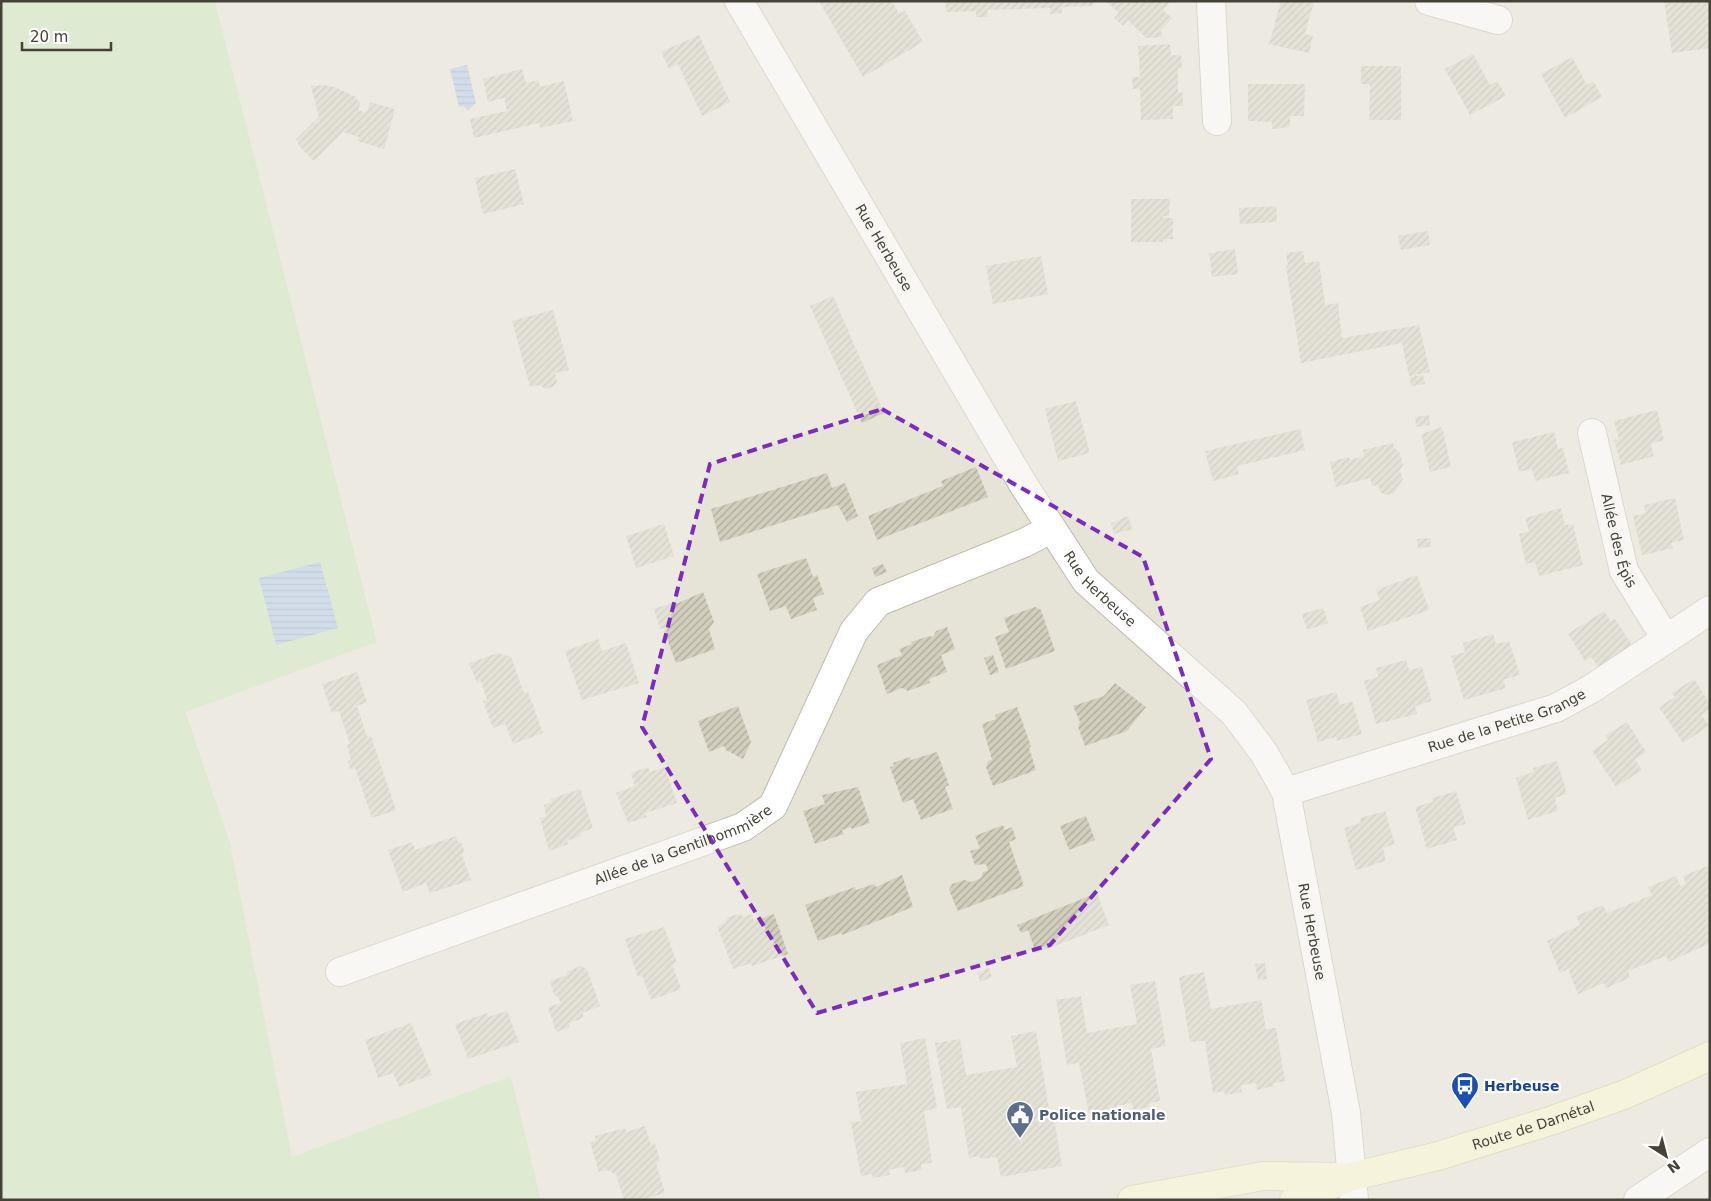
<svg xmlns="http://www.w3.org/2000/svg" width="1711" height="1201" font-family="'DejaVu Sans',sans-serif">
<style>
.residential{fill:#e6e4d7}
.grass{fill:#c6e3b6}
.water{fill:url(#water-rules)}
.building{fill:url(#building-hatch)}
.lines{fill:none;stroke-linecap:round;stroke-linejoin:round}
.minor-casing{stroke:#bdbaac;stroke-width:30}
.secondary-casing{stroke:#ceca9d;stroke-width:30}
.minor{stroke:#fff;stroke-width:28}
.secondary{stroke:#f9f6cc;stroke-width:28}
.marked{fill:none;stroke:#7b2cbf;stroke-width:4;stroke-dasharray:10 6;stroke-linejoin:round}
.labels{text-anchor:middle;stroke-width:4.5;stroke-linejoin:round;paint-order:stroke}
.street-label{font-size:14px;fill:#454338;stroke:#fff}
.transit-label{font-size:14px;font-weight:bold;fill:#164399;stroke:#fff;text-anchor:start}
.service-label{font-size:14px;font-weight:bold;fill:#4e5e75;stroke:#fff;text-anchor:start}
</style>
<defs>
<pattern id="water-rules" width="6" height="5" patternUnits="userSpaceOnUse" patternTransform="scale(1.25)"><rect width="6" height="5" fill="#abc5e9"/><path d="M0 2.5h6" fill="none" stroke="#8da2be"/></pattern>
<pattern id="building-hatch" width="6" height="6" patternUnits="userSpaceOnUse" patternTransform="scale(1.25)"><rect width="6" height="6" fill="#d3cfbf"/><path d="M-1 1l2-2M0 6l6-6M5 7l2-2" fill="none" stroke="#adaa9c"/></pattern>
</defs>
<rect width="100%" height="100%" fill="#f3f1e9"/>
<!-- residential -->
<path class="residential" d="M215,1H1710V1200H541L511,1076L292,1158L230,843L186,711L377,642Z"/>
<!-- grass -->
<path class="grass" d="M1,1H215L377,642L186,712L230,843L292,1157L511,1076L541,1200H1Z"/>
<!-- water -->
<g class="water">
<path d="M467,65L476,103L468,110L463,106L459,107L450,69Z"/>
<path d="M320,562L338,628L276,645L259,578Z"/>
</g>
<!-- building -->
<g class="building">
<path d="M819,1H892L899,14L905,11L923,42L863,77Z"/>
<path d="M945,1H1093V6L1062,7V13L1050,14V8L987,10L988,17H976V11L946,12Z"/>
<path d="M1106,1H1171L1163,10L1172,18L1161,30L1162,37L1146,38L1128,20L1123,26L1114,18L1119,13Z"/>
<path d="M1281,1H1314L1305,34L1313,36L1309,53L1269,44Z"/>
<path d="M1664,1H1710V48L1672,53Z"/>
<path d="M699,35L730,102L702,116L678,64L669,69L661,52Z"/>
<path d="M1170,44L1171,55H1181L1182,68L1178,69V93H1183V106H1173V119L1141,120L1140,89H1133L1132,77H1140L1138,46Z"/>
<path d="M1473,54L1490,85L1497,81L1506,96L1470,115L1445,69Z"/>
<path d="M1572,57L1587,85L1594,82L1602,97L1565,118L1541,74Z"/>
<path d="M1361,66H1401V120H1369L1370,84H1361Z"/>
<path d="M522,69L526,83L538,80L540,87L564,81L573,121L540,128L539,123L474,138L470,119L507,111L504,98L488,102L483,79Z"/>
<path d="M1248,84H1305L1304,116H1290V127L1272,129V122L1248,121Z"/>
<path d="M324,85L337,88L354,96L360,103L358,110L366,113L370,102L395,109L384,149L358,141L359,137L343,132L314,161L299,146L296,139L319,117L311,86Z"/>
<path d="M515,169L524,204L483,214L475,178Z"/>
<path d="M1131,199H1170L1169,216H1163V218H1173V239H1163V242H1131Z"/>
<path d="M1276,206L1277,222L1240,224L1239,208Z"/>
<path d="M1428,231L1430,245L1401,250L1398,236Z"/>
<path d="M1235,249L1238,274L1212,277L1209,253Z"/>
<path d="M1303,251L1305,263L1319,261L1325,305L1338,303L1342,338L1419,325L1430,372L1409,376L1402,343L1301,363L1286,266L1288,265L1286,253Z"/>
<path d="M1041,256L1048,294L993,304L986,266Z"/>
<path d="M833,296L884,413L862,423L810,306Z"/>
<path d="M553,310L569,370L555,373L557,382L553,387L544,389L541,385L530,387L512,321Z"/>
<path d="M1423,375L1425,384L1411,386L1410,377Z"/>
<path d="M1076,401L1090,453L1058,461L1045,409Z"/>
<path d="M1657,410L1664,440L1651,444L1654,456L1621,465L1614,440L1619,439L1614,421Z"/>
<path d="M1429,415L1430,425L1416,427L1415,417Z"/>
<path d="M1442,427L1451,467L1430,472L1421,434Z"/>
<path d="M1300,429L1305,450L1237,466L1239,474L1213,481L1205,451Z"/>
<path d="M1554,432L1558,449L1563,448L1569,473L1535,481L1532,469L1519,472L1512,442Z"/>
<path d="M1393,443L1394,448L1399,451L1403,465L1400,470L1403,479L1394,493L1386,495L1380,492L1378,485L1372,486L1370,478L1336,487L1330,462L1349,457L1350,460L1364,456L1363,450Z"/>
<path d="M976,467L988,497L877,540L868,516L943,486L941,481Z"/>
<path d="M827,473L832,488L845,483L858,516L847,522L838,505L720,542L711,509Z"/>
<path d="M1675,498L1684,540L1671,543L1673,548L1642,555L1633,516L1646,513L1644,505Z"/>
<path d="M1561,508L1565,525L1573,524L1583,565L1539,576L1535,562L1526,564L1519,534L1529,531L1525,518Z"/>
<path d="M1128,516L1132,529L1114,534L1111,523Z"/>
<path d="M664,524L674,556L636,568L626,536Z"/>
<path d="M1430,538L1431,547L1418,548L1417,539Z"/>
<path d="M806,558L813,577L817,575L824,594L813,598L817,610L791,619L786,606L770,611L757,574Z"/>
<path d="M883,564L887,572L875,577L872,568Z"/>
<path d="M1417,575L1429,610L1368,631L1360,607L1380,600L1376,590Z"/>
<path d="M703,592L714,622L709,629L715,649L676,663L663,628L660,629L654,609L675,602L676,604Z"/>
<path d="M1035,607L1041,610L1055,651L1006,669L995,637L1009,632L1004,618Z"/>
<path d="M1323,608L1328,623L1307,630L1302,614Z"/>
<path d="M1604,611L1611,622L1615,619L1632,645L1599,668L1591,657L1585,661L1568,634Z"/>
<path d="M947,627L955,649L941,655L947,672L929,679L930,683L908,691L902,688L887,694L877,665L902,655L899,649L912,644L911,642L929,636L933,637L936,631Z"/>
<path d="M1493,634L1496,644L1509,641L1520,675L1503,680L1506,688L1464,700L1451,656L1465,652L1463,643Z"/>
<path d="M598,639L602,651L626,643L639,683L582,700L565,651Z"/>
<path d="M498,653L511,657L524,693L528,692L543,733L513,744L505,724L493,728L483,701L487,700L481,681L477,683L469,663Z"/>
<path d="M993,655L999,672L990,675L984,658Z"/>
<path d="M1406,660L1409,670L1422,667L1432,701L1415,706L1417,714L1376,724L1364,681L1378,677L1376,668Z"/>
<path d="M357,672L367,702L357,706L367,737L371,736L396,810L372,818L355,768L350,769L348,761L351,760L347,744H350L339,711L332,713L322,684Z"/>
<path d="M1694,679L1710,704V710L1701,715L1709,726L1683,743L1659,707L1675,697L1672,693Z"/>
<path d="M1115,683L1146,707L1127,731L1085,746L1078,727L1080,722L1073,706L1104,696Z"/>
<path d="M1336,692L1340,705L1352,701L1362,734L1337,741L1336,737L1318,742L1306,700Z"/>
<path d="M738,706L751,742L743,759L726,750L724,746L709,752L698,721Z"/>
<path d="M1017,707L1031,746L1029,748L1036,770L993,786L986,767L988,761L992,760L982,724L996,719L995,715Z"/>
<path d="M1627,722L1646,752L1635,759L1642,770L1616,787L1592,751L1608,740L1605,736Z"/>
<path d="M937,752L949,785L945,787L953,809L921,820L913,799L903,803L890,767L894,766L893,763L910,757L911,760Z"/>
<path d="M1557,761L1567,794L1555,798L1558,811L1528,820L1516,778L1534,772L1533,768Z"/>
<path d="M648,767L650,772L665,767L677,803L645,813L647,817L628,823L616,793L635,786L631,773Z"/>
<path d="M858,787L870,823L852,829L851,827L842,830L844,834L815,844L803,811L825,804L822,795Z"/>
<path d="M580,789L593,828L580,833L581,836L567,841L568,844L549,851L540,818L546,817L544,805L552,802L551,799Z"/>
<path d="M1456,791L1466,824L1453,827L1457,840L1427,849L1415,807L1433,802L1432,798Z"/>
<path d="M1385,811L1395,844L1383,848L1386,861L1356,870L1344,828L1361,823L1360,818Z"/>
<path d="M1086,816L1095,840L1069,850L1060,826Z"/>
<path d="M1003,825L1005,830L1012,827L1016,839L1009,842L1024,886L958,911L949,890L952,884L965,880L971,882L981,878L983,872L988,871L986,864L975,865L970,851L980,848L975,836Z"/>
<path d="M456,836L457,841L461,842L464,851L462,855L471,880L430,893L426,883L403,892L388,850L412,842L415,850Z"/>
<path d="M1710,865V943L1669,962L1666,956L1628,971L1630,978L1606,988L1604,983L1578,994L1568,969L1560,973L1547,941L1580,925L1576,916L1603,905L1607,913L1652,895L1648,887L1676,876L1680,886L1686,884L1683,876Z"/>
<path d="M902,875L913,907L842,935L841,933L818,941L805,905L855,887L856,890L874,884L876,887Z"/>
<path d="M1097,893L1109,925L1036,953L1028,930L1021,933L1017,925Z"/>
<path d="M739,914L744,917L751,914L754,921L774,914L788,954L752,966L751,963L733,969L717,926L725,923L728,917Z"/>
<path d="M664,927L677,963L672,964L681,989L651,1000L642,975L638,977L625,939Z"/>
<path d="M1265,963L1267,979L1258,980L1255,964Z"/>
<path d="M581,966L587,969L600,1006L582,1013L584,1018L569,1023L570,1027L556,1032L548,1007L561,1003L557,996L554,995L550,981L565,976L568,971Z"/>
<path d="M989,968L992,977L980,982L977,973Z"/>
<path d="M1204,972L1211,1009L1261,1000L1266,1029L1276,1028L1285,1081L1274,1083V1086L1257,1090L1256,1083L1241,1085L1242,1092L1225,1095L1224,1091L1213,1093L1205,1041L1190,1042L1179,977Z"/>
<path d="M1155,981L1166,1046L1151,1049L1160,1101L1149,1103L1150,1107L1133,1110L1132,1103L1117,1106L1118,1112L1101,1116L1100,1111L1089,1114L1079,1063L1067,1065L1056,1000L1081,996L1087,1033L1137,1024L1130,985Z"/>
<path d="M507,1011L519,1042L468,1059L455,1024L487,1013L488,1017Z"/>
<path d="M411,1023L432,1075L399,1087L393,1073L378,1078L365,1040Z"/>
<path d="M1036,1031L1050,1114L1053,1113L1062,1166L1001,1177L997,1157L981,1159L980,1156L969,1158L961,1107L947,1109L935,1043L960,1039L966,1075L1017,1067L1011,1036Z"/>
<path d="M925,1038L937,1108L924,1111L932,1163L921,1164L922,1170L905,1173L904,1167L889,1170L890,1175L873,1178L872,1174L861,1176L851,1122L861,1121L856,1092L907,1084L900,1043Z"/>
<path d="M645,1126L651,1145L655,1143L660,1161L656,1163L665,1193L640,1200H624L616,1174L607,1170L599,1172L590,1142L596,1141L595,1136L625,1128L626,1132Z"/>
</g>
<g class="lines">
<defs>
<g id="minor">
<path id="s1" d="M739,1L1023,484L1086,581L1234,713L1264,753L1286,792L1346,1113L1354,1200"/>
<path d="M1211,1L1217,121"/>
<path d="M1429,1L1498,20"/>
<path id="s2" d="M1592,433L1624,571L1666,639"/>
<path id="s3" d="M1286,792L1556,708L1591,689L1710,610"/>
<path id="s4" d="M340,972L743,827L773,806L854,631L878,602L1024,543L1051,529"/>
<path d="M1638,1200L1710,1152"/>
</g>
<g id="secondary">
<path d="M1132,1200L1263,1176L1339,1177"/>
<path id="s5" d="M1294,1200L1350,1177L1438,1156L1553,1120L1626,1094L1710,1056"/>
</g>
</defs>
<!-- minor casing -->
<use href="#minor" class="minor-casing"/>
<!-- secondary casing -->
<use href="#secondary" class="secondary-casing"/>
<!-- minor -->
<use href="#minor" class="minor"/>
<!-- secondary -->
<use href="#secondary" class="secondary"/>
</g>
<!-- marked area -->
<path d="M0 0H1711V1201H0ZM882,409L1143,557L1211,759L1050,945L817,1013L642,727L710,464Z" fill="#f3f1e9" fill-opacity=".55" fill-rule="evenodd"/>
<path class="marked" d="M882,409L1143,557L1211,759L1050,945L817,1013L642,727L710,464Z"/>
<!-- icons -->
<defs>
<symbol id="bus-pin" viewBox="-11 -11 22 30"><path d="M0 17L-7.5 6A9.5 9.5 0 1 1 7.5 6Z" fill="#1a4fb4" stroke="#fff"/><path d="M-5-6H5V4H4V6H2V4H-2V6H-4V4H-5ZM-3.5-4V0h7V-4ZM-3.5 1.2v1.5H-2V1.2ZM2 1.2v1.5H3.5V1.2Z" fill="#fff"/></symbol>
<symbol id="civic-pin" viewBox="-11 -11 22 30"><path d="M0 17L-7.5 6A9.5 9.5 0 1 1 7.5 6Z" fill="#5c6f8a" stroke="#fff"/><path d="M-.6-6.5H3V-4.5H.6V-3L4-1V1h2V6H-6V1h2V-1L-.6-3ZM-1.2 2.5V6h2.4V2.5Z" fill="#fff"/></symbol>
</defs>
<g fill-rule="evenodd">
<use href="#bus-pin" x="1449" y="1070" width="32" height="43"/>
<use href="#civic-pin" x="1004" y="1099" width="32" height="43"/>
</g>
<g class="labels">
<!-- street labels -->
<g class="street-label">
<text dy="5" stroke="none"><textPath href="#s1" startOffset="286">Rue Herbeuse</textPath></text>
<text dy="5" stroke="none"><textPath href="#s2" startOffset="111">Allée des Épis</textPath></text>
<text dy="5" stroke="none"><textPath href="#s1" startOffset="691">Rue Herbeuse</textPath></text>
<text dy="5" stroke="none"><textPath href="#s3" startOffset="232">Rue de la Petite Grange</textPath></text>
<text dy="5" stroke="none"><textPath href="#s4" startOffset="366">Allée de la Gentilhommière</textPath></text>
<text dy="5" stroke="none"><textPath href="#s1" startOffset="1111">Rue Herbeuse</textPath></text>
<text dy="5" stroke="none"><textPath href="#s5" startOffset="251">Route de Darnétal</textPath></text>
</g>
<!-- transit labels -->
<g class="transit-label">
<text x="1484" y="1091">Herbeuse</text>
</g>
<!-- service labels -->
<g class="service-label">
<text x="1039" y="1120">Police nationale</text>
</g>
</g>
<!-- border -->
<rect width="1711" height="1201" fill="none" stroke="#454338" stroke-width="5"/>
<!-- north arrow -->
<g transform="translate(1666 1156) rotate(144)" stroke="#ffffff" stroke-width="4" paint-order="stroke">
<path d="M0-4L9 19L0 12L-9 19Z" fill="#454338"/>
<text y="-8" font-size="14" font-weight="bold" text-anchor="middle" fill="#454338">N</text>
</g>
<!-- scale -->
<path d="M22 42v8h89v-8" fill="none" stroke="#454338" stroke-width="2.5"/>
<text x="30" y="42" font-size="15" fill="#454338" stroke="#ffffff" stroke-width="4" paint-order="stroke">20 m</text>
</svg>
